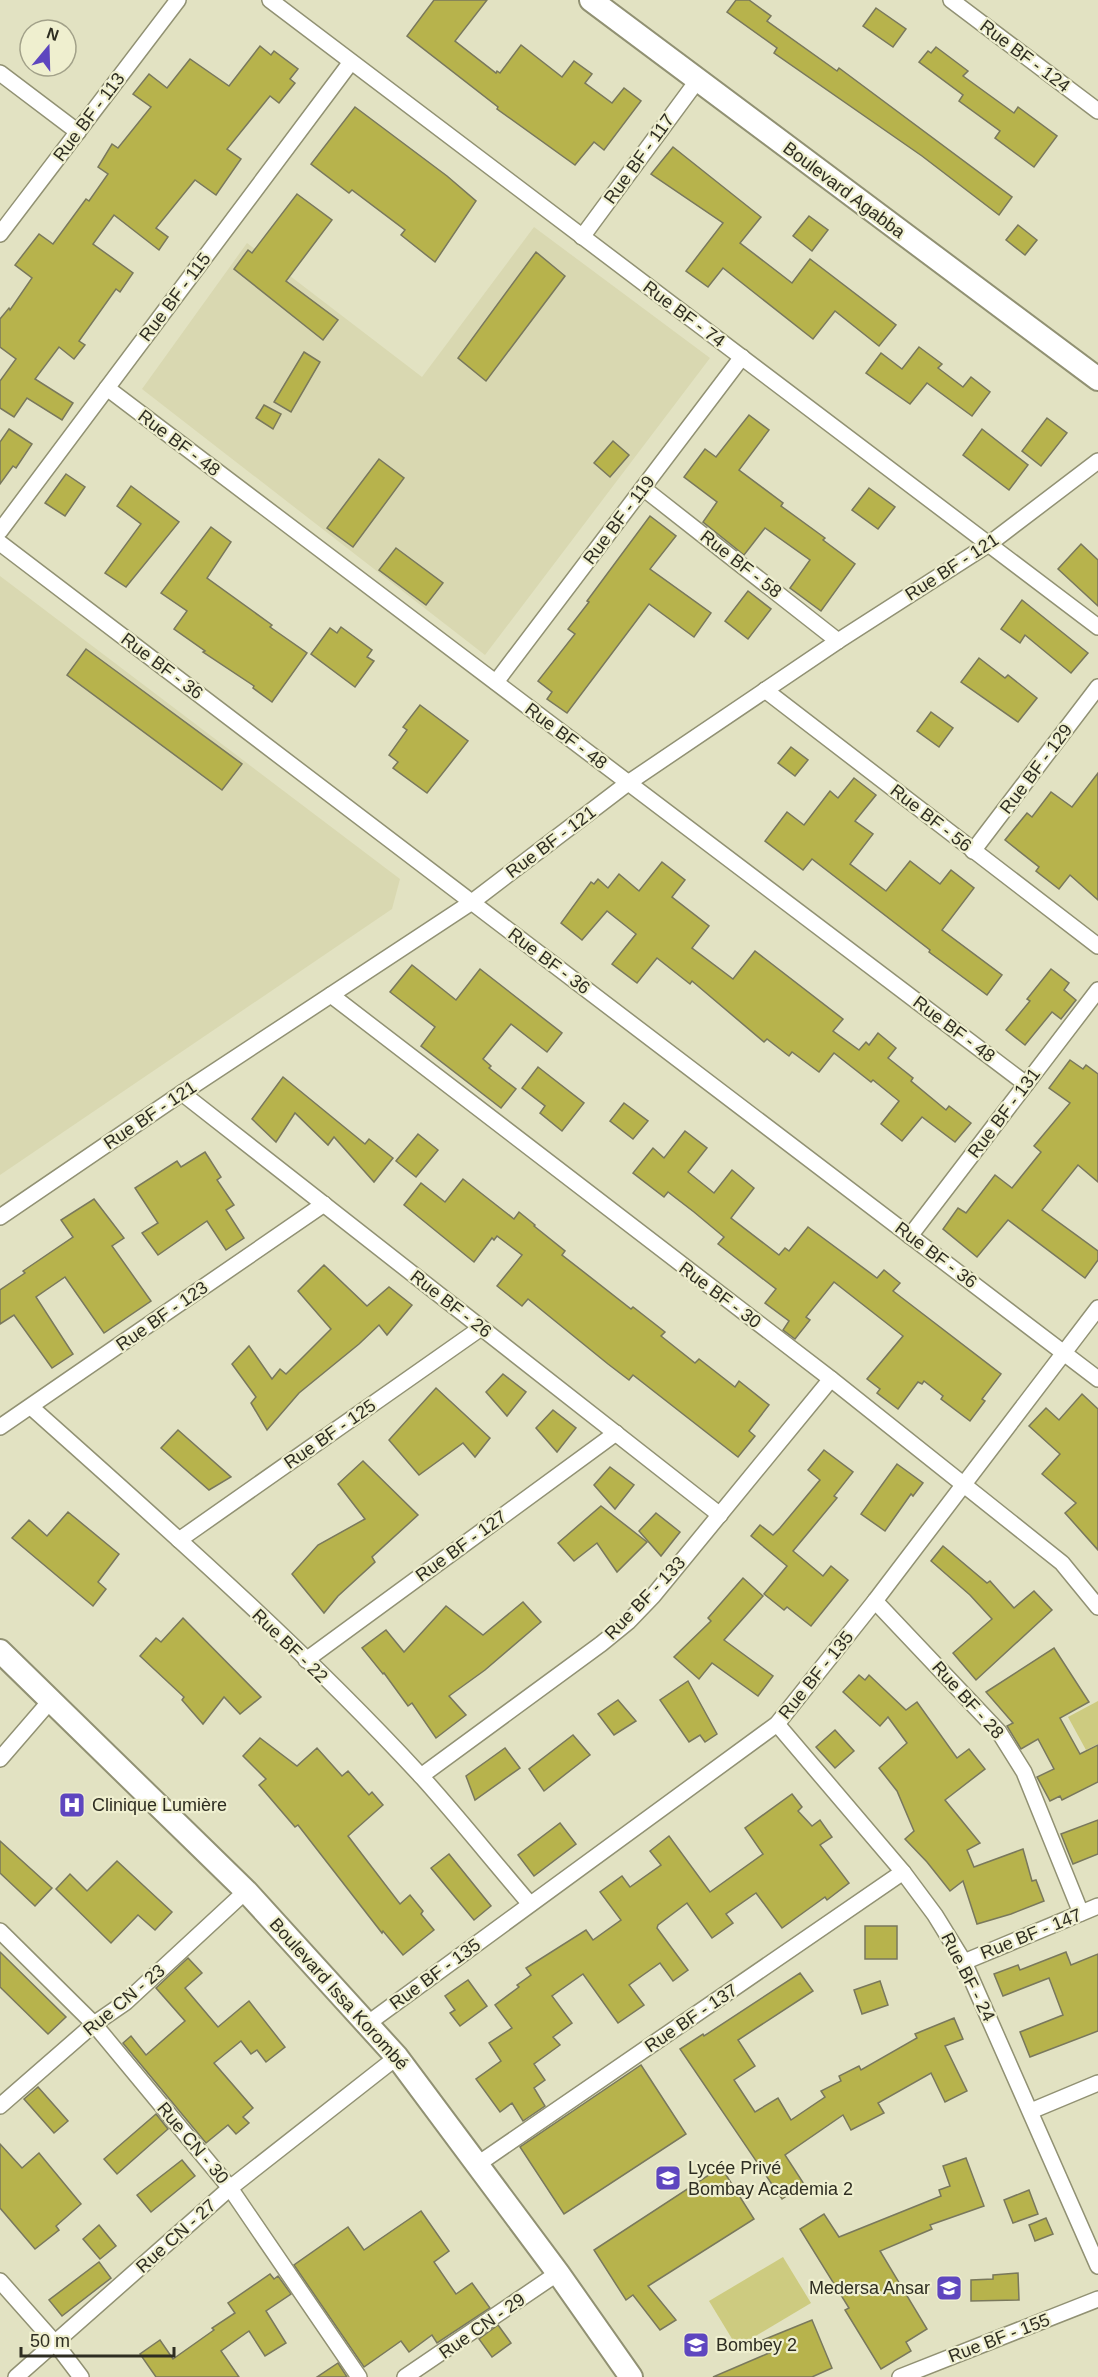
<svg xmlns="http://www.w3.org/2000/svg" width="1098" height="2377" font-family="Helvetica,sans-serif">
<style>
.built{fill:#d9d8b1}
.green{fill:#cdcb80}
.building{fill:#b7b34c;stroke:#79785c;stroke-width:1.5}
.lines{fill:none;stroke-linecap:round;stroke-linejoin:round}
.street-casing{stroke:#919173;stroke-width:18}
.secondary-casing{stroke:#919173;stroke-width:26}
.street{stroke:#fff;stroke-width:15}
.secondary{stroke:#fff;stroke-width:22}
.labels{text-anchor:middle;stroke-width:4.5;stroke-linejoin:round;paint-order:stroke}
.street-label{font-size:18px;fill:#2e2d21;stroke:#efefcf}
.poi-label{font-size:18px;fill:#2e2d21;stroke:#efefcf;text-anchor:start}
</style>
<rect width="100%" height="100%" fill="#e2e2c2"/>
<!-- built -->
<g class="built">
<path d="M534,227L710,358L485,655L142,389L247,243L422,377Z"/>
<path d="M0,576L400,879L392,909L0,1175Z"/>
</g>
<!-- green -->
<g class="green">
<path d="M1098,1701V1744L1086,1750L1068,1717Z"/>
<path d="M783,2257L811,2303L737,2347L709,2301Z"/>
</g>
<!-- building -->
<g class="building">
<path d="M434,0H487L455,41L496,73L497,71L500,73L521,45L562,77L574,61L592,74L585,83L612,103L624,88L641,101L604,150L594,142L575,165L497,109L498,107L407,36Z"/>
<path d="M736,0H749L771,16L767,21L837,71L839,68L1012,197L999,215L922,156L774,53L777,48L727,12Z"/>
<path d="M876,8L906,29L893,47L863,26Z"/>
<path d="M260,46L271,55L274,51L298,69L290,79L295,83L279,103L270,96L227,149L241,159L216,195L195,180L156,228L168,237L159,250L114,215L93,244L133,273L120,292L116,289L79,341L85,345L74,359L59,347L35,379L73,403L62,420L27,398L14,417L0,408V381L16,359L0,347V319L9,308L10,310L32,278L15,265L39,234L53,244L86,199L89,201L108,174L98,167L112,144L118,148L151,107L133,94L149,74L167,88L190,59L229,86Z"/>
<path d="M936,47L968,71L963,76L1014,113L1018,107L1057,136L1034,167L995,138L1000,131L959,101L963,95L919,62L928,51L931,53Z"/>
<path d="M355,107L447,176L476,201L435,262L401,235L405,230L352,190L349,193L311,164Z"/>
<path d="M673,147L761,217L740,243L792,283L810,259L896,325L879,346L835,311L813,339L723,268L708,287L686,271L723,223L651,174Z"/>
<path d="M297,194L332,220L286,281L338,320L323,340L234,269L248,250L252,253Z"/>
<path d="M809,216L828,230L812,251L793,236Z"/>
<path d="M1018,225L1037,240L1025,255L1006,240Z"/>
<path d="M536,252L565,276L486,381L458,358Z"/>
<path d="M919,347L942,364L938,368L963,387L971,377L990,392L972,416L927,383L910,404L866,373L881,353L902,369Z"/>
<path d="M304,352L320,362L291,412L274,402Z"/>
<path d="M264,405L281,414L273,429L256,418Z"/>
<path d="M749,415L769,430L739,470L783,503L781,506L825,538L823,540L855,564L821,611L790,588L810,560L765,528L744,555L703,522L717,502L684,477L705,449L716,457Z"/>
<path d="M1047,418L1067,433L1041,466L1022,451Z"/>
<path d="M9,429L32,444L16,468L13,466L0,484V442Z"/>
<path d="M982,429L1028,465L1009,490L963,455Z"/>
<path d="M613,441L629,455L610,477L594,463Z"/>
<path d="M379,459L404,478L353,547L327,528Z"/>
<path d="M66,474L85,487L65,516L45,503Z"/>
<path d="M131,486L179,522L126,587L105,573L141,524L117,506Z"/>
<path d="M869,488L895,507L878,529L852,510Z"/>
<path d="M650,516L676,536L650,569L711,613L694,637L649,604L567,713L547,699L552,692L538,681L575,634L568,629L589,602L587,601Z"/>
<path d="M211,527L231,542L207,578L272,625L270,627L307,653L272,702L253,688L254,686L203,652L205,651L174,629L187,611L161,593Z"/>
<path d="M1081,544L1098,560V606L1058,569Z"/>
<path d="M396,548L443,583L426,605L379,570Z"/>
<path d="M748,591L771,609L748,639L725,621Z"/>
<path d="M1022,600L1088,653L1071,673L1025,635L1020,643L1001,629Z"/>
<path d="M341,627L372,650L367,657L374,661L355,687L311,654L330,628L337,633Z"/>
<path d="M86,649L242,764L222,790L67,675Z"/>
<path d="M979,658L1005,678L1008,675L1037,698L1018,722L961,682Z"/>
<path d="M420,705L468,741L427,793L393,768L398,762L389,755L407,730L403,727Z"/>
<path d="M931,712L953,728L939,747L917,731Z"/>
<path d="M791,747L808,760L795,776L778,763Z"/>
<path d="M1098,773V900L1070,875L1059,889L1036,871L1039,867L1005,840L1027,813L1032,817L1051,792L1072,807Z"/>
<path d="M854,778L876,795L855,821L873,834L850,864L886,891L910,861L940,884L951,870L974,888L942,930L1002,975L987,995L929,952L930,950L812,859L803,870L765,841L787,812L804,825L830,791L838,798Z"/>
<path d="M662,862L685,880L672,897L709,926L692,948L733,979L755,951L843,1019L833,1031L859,1050L866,1042L869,1045L878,1033L896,1048L888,1058L913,1078L911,1081L946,1110L949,1106L971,1123L955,1142L922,1117L902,1141L881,1124L899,1101L873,1080L871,1082L834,1053L819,1072L792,1052L789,1056L767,1039L764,1042L692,981L690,984L657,958L637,983L612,964L636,934L607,911L582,940L561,923L591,882L594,884L598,879L608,888L619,874L639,891Z"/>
<path d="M412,965L456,1000L480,969L562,1033L547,1052L511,1024L483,1059L491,1066L489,1068L516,1089L501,1108L421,1046L435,1027L390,992Z"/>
<path d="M1051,969L1069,983L1064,990L1076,1000L1061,1019L1052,1012L1025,1045L1006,1030L1030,1001L1027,999Z"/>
<path d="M1070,1060L1083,1069L1086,1065L1098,1074V1182L1078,1165L1042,1210L1098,1251V1260L1085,1278L1008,1220L977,1257L943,1229L958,1208L966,1213L995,1175L1012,1188L1041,1152L1034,1146L1070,1103L1049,1088Z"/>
<path d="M538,1067L584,1103L562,1131L540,1113L545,1106L522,1088Z"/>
<path d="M283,1077L365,1144L369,1139L393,1158L374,1182L334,1137L328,1145L295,1113L276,1142L252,1119Z"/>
<path d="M624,1103L648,1121L633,1139L610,1121Z"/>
<path d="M685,1131L707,1148L688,1172L714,1193L732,1170L754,1188L731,1218L779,1255L785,1248L789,1251L808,1227L877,1278L884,1270L900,1283L893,1291L1001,1374L982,1399L985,1401L970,1421L941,1399L943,1396L924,1381L922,1384L918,1382L898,1409L877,1393L880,1389L867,1379L903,1336L834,1282L806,1317L810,1320L795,1339L783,1330L789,1321L765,1303L776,1289L718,1244L724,1237L694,1212L668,1192L664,1197L633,1173L653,1148L664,1158Z"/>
<path d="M418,1134L438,1150L416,1177L396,1161Z"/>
<path d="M205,1152L221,1177L217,1180L234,1205L226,1210L244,1238L226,1250L207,1221L158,1255L142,1233L158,1223L135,1188L177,1161L181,1167Z"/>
<path d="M463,1179L514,1219L519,1212L535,1225L534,1226L565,1251L562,1255L631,1309L633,1307L665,1332L661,1336L695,1363L699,1359L735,1387L739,1381L769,1405L749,1431L755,1436L738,1457L633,1375L629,1380L608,1364L528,1299L522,1306L497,1286L522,1255L497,1236L494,1240L492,1238L474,1262L404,1205L421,1183L445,1202Z"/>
<path d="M94,1199L124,1238L112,1246L151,1301L104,1333L65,1277L36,1297L73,1354L52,1368L14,1315L0,1324V1290L25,1273L23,1271L73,1237L61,1220Z"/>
<path d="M324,1265L367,1306L389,1287L412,1305L387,1335L379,1325L359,1344L299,1393L267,1430L251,1403L256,1397L232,1364L249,1346L272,1379L280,1369L286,1374L331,1329L298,1291Z"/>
<path d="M503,1374L526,1392L507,1416L486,1392Z"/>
<path d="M436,1388L490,1438L475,1457L463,1443L419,1475L389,1440Z"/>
<path d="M1082,1394L1098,1409V1550L1065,1513L1076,1503L1042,1474L1060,1454L1029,1426L1046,1408L1059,1420Z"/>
<path d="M553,1410L576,1428L557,1452L536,1428Z"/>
<path d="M178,1430L231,1477L209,1490L161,1448Z"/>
<path d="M824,1450L853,1472L834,1496L837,1498L793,1551L823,1576L831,1566L848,1580L811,1626L787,1607L784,1610L764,1594L787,1566L751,1536L760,1525L773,1535L780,1528L820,1480L808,1470Z"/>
<path d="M363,1461L418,1515L372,1557L375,1562L338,1596L324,1613L292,1574L318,1545L365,1519L338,1484Z"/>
<path d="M897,1464L923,1483L913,1496L911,1494L885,1531L861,1514Z"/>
<path d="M610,1467L634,1485L615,1509L594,1485Z"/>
<path d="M601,1506L647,1542L617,1572L597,1543L574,1561L558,1543Z"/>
<path d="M68,1512L119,1554L98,1582L106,1589L93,1606L12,1538L29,1520L47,1536Z"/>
<path d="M656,1513L680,1532L661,1556L639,1531Z"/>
<path d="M943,1546L987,1583L990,1581L1014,1608L1034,1591L1052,1610L976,1680L953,1653L992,1619L970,1595L931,1561Z"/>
<path d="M743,1578L763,1596L724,1640L773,1676L758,1696L712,1663L699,1679L674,1657L711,1621L708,1618Z"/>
<path d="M523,1602L541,1622L485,1670L449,1696L466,1715L436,1738L412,1703L408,1706L384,1673L383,1674L362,1648L386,1630L404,1652L446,1606L483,1635Z"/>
<path d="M183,1618L261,1697L240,1714L224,1697L203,1724L182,1700L184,1697L140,1656L156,1638L161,1642Z"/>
<path d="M1054,1648L1089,1702L1060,1718L1080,1754L1098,1745V1782L1062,1800L1060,1796L1050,1801L1037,1777L1054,1769L1038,1739L1021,1749L1007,1726L1013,1723L986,1692Z"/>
<path d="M859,1675L865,1680L869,1675L906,1710L917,1702L957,1758L969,1749L985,1769L945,1800L980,1843L967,1850L974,1867L1023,1849L1032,1881L1036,1880L1044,1901L1011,1914L977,1924L963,1881L950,1891L927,1862L905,1839L914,1831L897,1791L879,1768L907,1743L888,1717L880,1726L843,1692Z"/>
<path d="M688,1681L717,1734L705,1742L700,1735L689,1742L660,1700Z"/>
<path d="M618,1700L636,1721L614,1735L598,1714Z"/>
<path d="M835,1730L854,1751L835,1768L816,1747Z"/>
<path d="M573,1735L590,1755L544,1791L529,1769Z"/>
<path d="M260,1738L297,1766L317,1748L342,1776L348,1771L369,1795L372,1792L383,1805L348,1836L400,1904L410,1895L423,1911L421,1914L434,1930L403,1955L383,1931L382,1933L298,1825L295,1827L259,1785L266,1779L243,1756Z"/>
<path d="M505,1748L520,1768L475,1800L466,1776Z"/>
<path d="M792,1794L802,1807L798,1811L812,1826L820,1820L832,1837L820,1845L849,1883L827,1900L825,1897L782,1928L756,1893L726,1914L733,1923L712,1938L687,1903L658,1925L657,1928L688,1970L673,1981L660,1963L629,1985L644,2005L618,2023L583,1974L552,1996L572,2023L553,2037L560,2045L534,2064L545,2080L534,2088L545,2106L523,2121L512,2103L500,2112L476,2079L501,2061L489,2043L512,2028L495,2005L519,1987L517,1985L531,1975L526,1968L586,1930L593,1940L621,1920L600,1892L622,1876L630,1887L661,1865L650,1851L669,1836L710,1892L763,1854L745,1828Z"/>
<path d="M1098,1820V1854L1073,1864L1061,1834Z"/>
<path d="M560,1823L576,1844L534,1876L518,1855Z"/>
<path d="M0,1841L52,1888L35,1906L0,1873Z"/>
<path d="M449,1854L491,1906L474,1920L431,1868Z"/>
<path d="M117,1861L172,1912L155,1930L138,1915L111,1943L56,1889L70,1874L87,1891Z"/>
<rect x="865" y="1926" width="32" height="33"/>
<path d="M0,1952L66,2017L48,2034L0,1987Z"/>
<path d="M1066,1952L1071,1965L1098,1954V2031L1030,2057L1020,2032L1063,2015L1049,1978L1003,1996L994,1974L1018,1965L1020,1970Z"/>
<path d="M188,1958L202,1973L185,1988L218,2027L249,2001L285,2047L266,2062L257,2050L251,2054L241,2041L214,2063L253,2108L243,2117L249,2123L236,2134L228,2125L206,2143L123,2043L131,2036L146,2055L185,2021L156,1988Z"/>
<path d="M800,1973L813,1991L738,2040L755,2066L734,2080L755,2112L778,2098L791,2120L825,2097L821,2091L841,2081L839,2076L859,2066L861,2070L917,2038L915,2034L954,2018L963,2039L945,2046L967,2091L945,2102L931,2073L878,2103L884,2113L851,2130L843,2115L785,2155L804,2184L782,2199L680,2049L703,2034L704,2036Z"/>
<path d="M468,1980L487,2006L460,2026L450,2013L455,2010L445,1996Z"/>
<path d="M880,1981L888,2005L862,2014L854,1990Z"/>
<path d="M641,2065L686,2134L564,2214L520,2147Z"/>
<path d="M38,2087L68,2121L54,2133L24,2099Z"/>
<path d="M156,2114L168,2129L117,2174L104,2159Z"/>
<path d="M0,2144L22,2168L39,2153L81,2204L56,2226L59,2230L35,2249L0,2208Z"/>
<path d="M966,2158L984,2206L930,2225L932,2229L880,2251L927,2329L906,2342L911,2351L881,2369L845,2310L849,2308L800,2229L824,2214L839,2237L941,2196L939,2190L950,2186L943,2166Z"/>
<path d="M182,2160L195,2176L151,2212L137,2195Z"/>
<path d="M721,2167L754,2219L648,2286L676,2320L660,2330L633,2295L626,2300L594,2250Z"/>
<path d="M1029,2190L1038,2214L1013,2223L1004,2200Z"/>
<path d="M421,2211L449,2251L434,2262L456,2294L472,2283L490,2308L437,2343L432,2335L409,2352L401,2341L364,2367L294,2265L348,2227L364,2250Z"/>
<path d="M1046,2218L1053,2234L1035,2241L1029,2225Z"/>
<path d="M99,2225L116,2246L100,2259L83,2239Z"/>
<path d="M99,2262L111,2278L62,2316L49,2300Z"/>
<path d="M1018,2273L1019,2300L971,2301V2280L993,2279V2275Z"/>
<path d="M270,2274L274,2279L278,2276L291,2294L266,2311L286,2343L265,2356L249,2331L221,2351L239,2377H156L140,2354L160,2340L173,2359L214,2330L212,2328L235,2313L228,2303Z"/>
<path d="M812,2320L832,2368L812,2377H713L769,2353L763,2340Z"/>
<path d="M498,2325L511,2343L492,2357L479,2339Z"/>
<path d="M338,2363L347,2377H317Z"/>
</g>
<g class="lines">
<defs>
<g id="street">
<path d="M270,0L1098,627"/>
<path d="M951,0L1098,111"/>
<path d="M0,73L78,132"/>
<path d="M0,234L178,0"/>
<path d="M582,237L697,81"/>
<path d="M107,388L1026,1084"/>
<path d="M643,488L838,641"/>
<path d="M0,531L351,62"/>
<path d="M0,543L1098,1379"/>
<path d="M496,682L742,357"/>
<path d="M765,690L1098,946"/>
<path d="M973,851L1098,687"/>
<path d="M331,995L831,1379L1062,1563L1098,1607"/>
<path d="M182,1093L720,1515"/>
<path d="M0,1217L182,1093L472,902L628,783L838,641L989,544L1098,461"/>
<path d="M910,1236L1098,990"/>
<path d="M31,1407C164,1526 299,1644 421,1776C458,1817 493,1861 530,1904"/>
<path d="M0,1427L324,1204"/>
<path d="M179,1540L481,1328"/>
<path d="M875,1601L999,1732L1024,1772L1081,1913"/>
<path d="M306,1660L616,1433"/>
<path d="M777,1724L903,1872L935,1915L964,1962L1098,2266"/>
<path d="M0,1759L51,1700"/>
<path d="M421,1776L601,1644L628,1622L653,1596L831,1379"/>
<path d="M0,1931L94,2024L230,2188L359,2377"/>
<path d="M964,1962L1098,1906"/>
<path d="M367,2024L777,1724L875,1601L1098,1308"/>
<path d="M0,2106L94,2024L126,2002L246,1891"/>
<path d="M1031,2111L1098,2083"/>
<path d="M478,2164L903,1872"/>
<path d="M0,2281L56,2344L81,2377"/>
<path d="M16,2377L230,2188L397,2057"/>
<path d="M405,2377L558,2273"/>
<path d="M900,2377L1098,2299"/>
</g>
<g id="secondary">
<path d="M591,0L1098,379"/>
<path d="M0,1651L246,1891L397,2057L558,2273L631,2377"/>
</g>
</defs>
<!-- street casing -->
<use href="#street" class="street-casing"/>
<!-- secondary casing -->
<use href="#secondary" class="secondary-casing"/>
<!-- street -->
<use href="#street" class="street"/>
<!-- secondary -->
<use href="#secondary" class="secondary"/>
</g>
<!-- icons -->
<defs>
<symbol id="hospital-square" viewBox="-11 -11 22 22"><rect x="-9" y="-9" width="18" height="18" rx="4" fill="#5e46bf" stroke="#efefcf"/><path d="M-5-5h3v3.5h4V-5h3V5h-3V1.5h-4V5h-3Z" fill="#fff"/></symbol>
<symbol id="school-square" viewBox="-11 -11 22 22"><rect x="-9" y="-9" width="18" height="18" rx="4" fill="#5e46bf" stroke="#efefcf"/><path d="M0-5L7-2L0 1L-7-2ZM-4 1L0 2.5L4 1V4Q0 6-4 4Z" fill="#fff"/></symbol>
</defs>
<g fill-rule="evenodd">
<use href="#hospital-square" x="57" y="1790" width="30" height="30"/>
<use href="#school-square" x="653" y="2163" width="30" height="30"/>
<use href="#school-square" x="934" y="2273" width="30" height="30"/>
<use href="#school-square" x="681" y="2330" width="30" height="30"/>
</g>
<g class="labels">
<!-- street labels -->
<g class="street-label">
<text transform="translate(1025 56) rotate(37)" y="6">Rue BF - 124</text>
<text transform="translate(89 117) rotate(-53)" y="6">Rue BF - 113</text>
<text transform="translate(639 159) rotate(-54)" y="6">Rue BF - 117</text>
<text transform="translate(844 190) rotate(37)" y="6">Boulevard Agabba</text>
<text transform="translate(175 297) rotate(-53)" y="6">Rue BF - 115</text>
<text transform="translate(684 314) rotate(37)" y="6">Rue BF - 74</text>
<text transform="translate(179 443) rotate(37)" y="6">Rue BF - 48</text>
<text transform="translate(619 520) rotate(-53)" y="6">Rue BF - 119</text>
<text transform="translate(741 564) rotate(38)" y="6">Rue BF - 58</text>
<text transform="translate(952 567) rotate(-33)" y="6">Rue BF - 121</text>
<text transform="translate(162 666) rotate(37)" y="6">Rue BF - 36</text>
<text transform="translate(566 736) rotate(37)" y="6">Rue BF - 48</text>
<text transform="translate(1036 769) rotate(-53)" y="6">Rue BF - 129</text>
<text transform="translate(931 818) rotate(38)" y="6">Rue BF - 56</text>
<text transform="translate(551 842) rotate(-37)" y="6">Rue BF - 121</text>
<text transform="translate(549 961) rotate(37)" y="6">Rue BF - 36</text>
<text transform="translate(954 1029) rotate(37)" y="6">Rue BF - 48</text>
<text transform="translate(1004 1113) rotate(-53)" y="6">Rue BF - 131</text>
<text transform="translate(150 1115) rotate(-34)" y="6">Rue BF - 121</text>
<text transform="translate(936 1255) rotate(37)" y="6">Rue BF - 36</text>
<text transform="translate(720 1295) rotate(37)" y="6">Rue BF - 30</text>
<text transform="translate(451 1304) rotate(38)" y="6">Rue BF - 26</text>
<text transform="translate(162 1316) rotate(-35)" y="6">Rue BF - 123</text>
<text transform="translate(330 1434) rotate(-35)" y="6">Rue BF - 125</text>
<text transform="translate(461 1546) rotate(-36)" y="6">Rue BF - 127</text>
<text transform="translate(645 1598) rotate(-46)" y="6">Rue BF - 133</text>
<text transform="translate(290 1646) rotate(44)" y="6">Rue BF - 22</text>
<text transform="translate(816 1675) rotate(-51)" y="6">Rue BF - 135</text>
<text transform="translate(968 1700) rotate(48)" y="6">Rue BF - 28</text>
<text transform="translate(1031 1934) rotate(-22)" y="6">Rue BF - 147</text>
<text transform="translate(435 1974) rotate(-36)" y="6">Rue BF - 135</text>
<text transform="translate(968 1977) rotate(63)" y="6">Rue BF - 24</text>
<text transform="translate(339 1994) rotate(48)" y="6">Boulevard Issa Korombé</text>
<text transform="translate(124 2000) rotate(-40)" y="6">Rue CN - 23</text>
<text transform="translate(691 2018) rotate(-34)" y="6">Rue BF - 137</text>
<text transform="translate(193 2143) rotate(50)" y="6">Rue CN - 30</text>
<text transform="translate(176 2236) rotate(-42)" y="6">Rue CN - 27</text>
<text transform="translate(482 2326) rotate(-35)" y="6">Rue CN - 29</text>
<text transform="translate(999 2338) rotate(-21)" y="6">Rue BF - 155</text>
</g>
<!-- poi labels -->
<g class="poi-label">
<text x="92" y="1811">Clinique Lumière</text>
<text x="688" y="2174">Lycée Privé<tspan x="688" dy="21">Bombay Academia 2</tspan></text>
<text x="930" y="2294" text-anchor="end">Medersa Ansar</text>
<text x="716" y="2351">Bombey 2</text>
</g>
</g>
<!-- north arrow -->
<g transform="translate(48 48) rotate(19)"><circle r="28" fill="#efefcf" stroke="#a2a189" stroke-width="1.5"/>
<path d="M0-4.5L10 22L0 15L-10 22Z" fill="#5e46bf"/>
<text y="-9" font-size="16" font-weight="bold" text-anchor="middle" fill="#2e2d21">N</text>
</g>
<!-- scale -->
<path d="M21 2347v9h153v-9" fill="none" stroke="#2e2d21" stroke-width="3"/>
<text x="30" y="2347" font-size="18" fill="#2e2d21" stroke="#efefcf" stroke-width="4.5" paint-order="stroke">50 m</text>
</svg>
